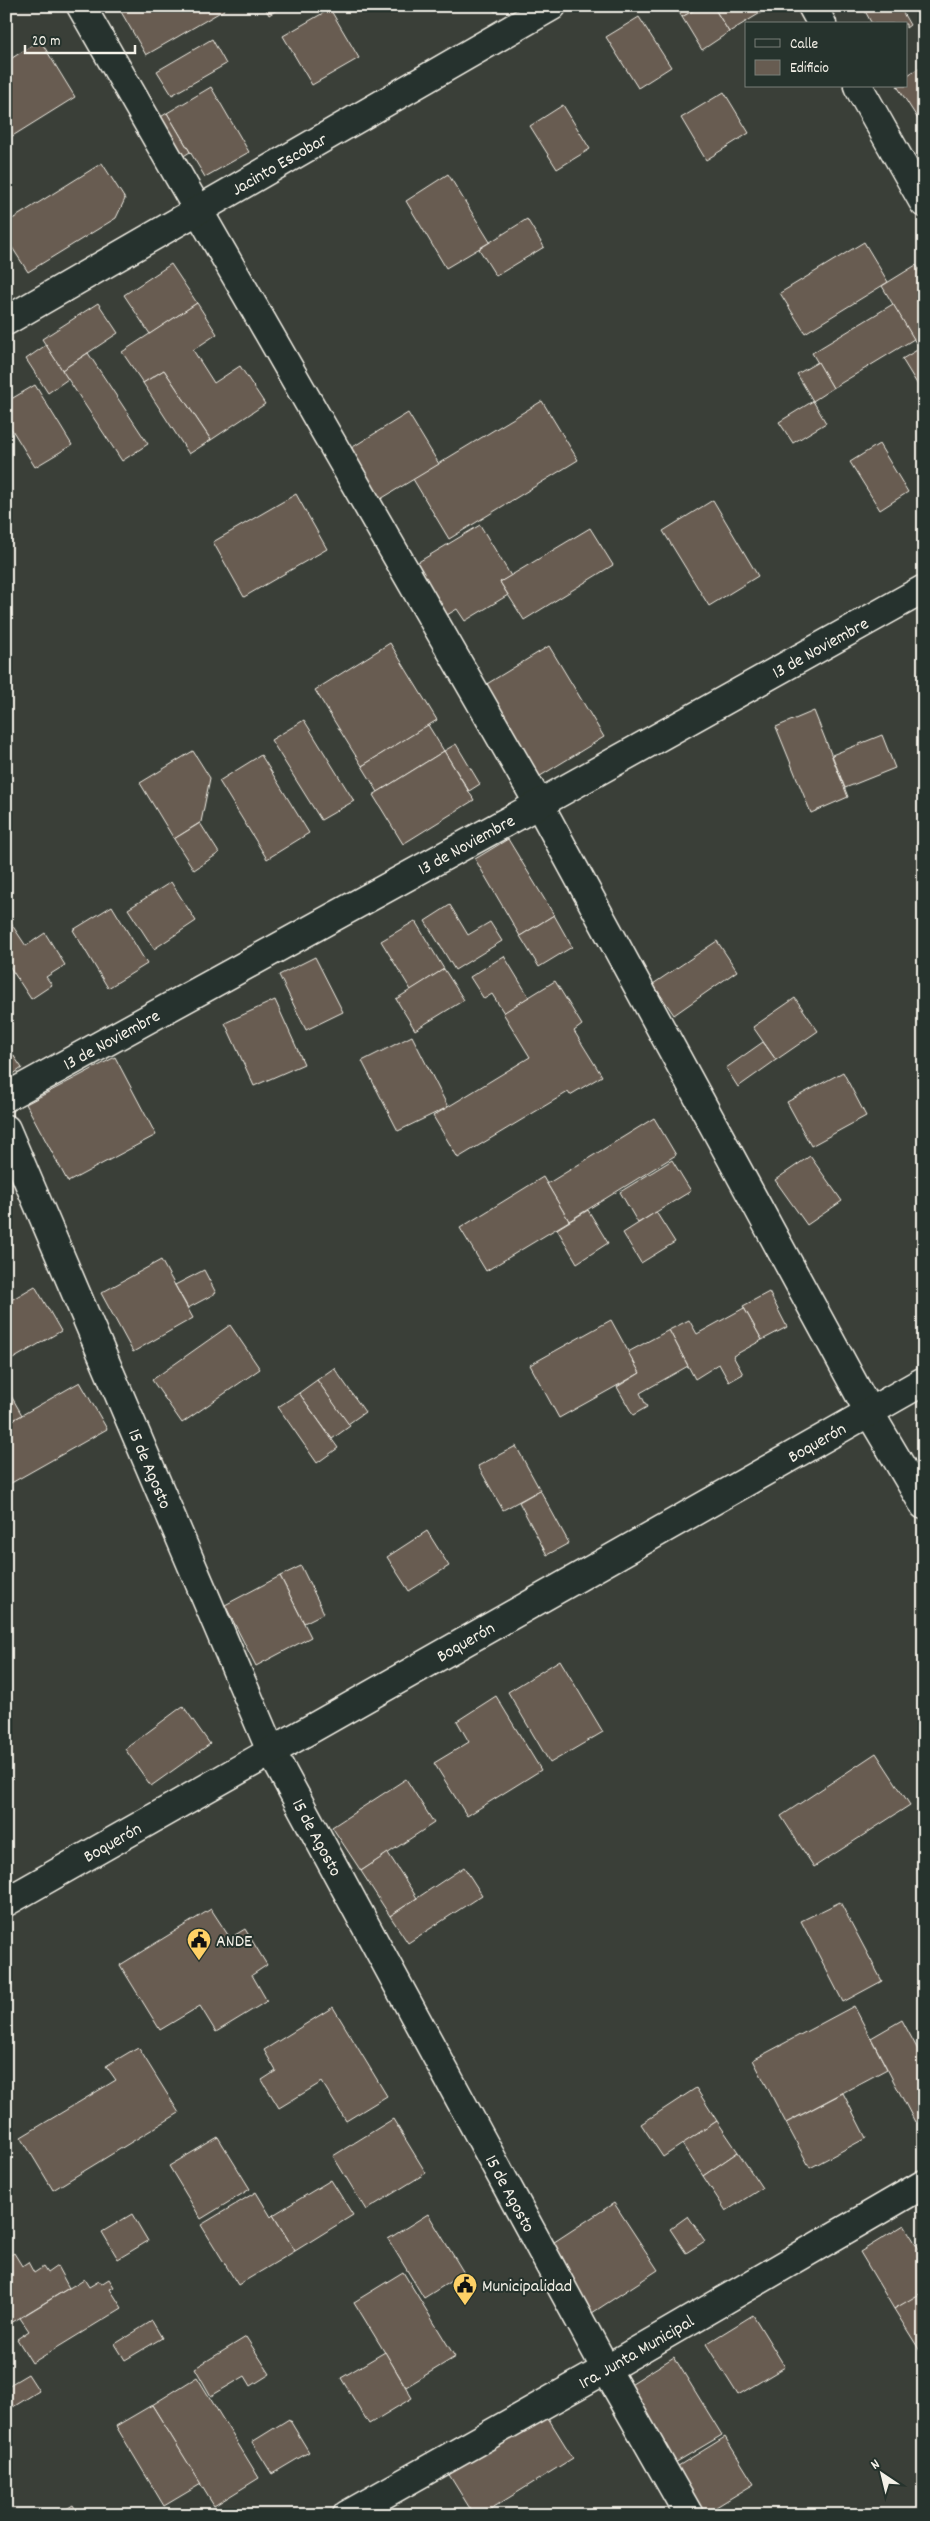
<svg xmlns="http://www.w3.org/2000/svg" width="930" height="2521" font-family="Dekko,sans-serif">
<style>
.building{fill:#675c51;stroke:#f4f1e8}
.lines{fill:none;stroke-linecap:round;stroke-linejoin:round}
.minor-casing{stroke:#f4f1e8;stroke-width:31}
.minor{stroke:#26332d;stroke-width:28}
.labels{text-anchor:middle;stroke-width:4;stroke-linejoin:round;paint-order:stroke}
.street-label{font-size:18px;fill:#f4f1e8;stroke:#26332d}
.poi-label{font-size:18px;fill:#f4f1e8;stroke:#26332d;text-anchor:start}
</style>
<rect width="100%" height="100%" fill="#3a3f38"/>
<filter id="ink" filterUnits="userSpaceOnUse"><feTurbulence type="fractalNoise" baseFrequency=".02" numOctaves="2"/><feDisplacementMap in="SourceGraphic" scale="10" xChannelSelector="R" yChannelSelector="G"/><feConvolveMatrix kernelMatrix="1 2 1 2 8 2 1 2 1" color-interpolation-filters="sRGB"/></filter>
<g filter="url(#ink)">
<!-- building -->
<g class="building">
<path d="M127,6H222L224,10L146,55L120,10Z"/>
<path d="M264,6H283L269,15Z"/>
<path d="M492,6H505L495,12Z"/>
<path d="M675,6H701L682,17Z"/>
<path d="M701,6H713L729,32L702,50L682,17Z"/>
<path d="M713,6H772L729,32Z"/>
<path d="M873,6H899L910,25L906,28V24H872L865,11Z"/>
<path d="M330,9L359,58L312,85L283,36Z"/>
<path d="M639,17L671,67L638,88L606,37Z"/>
<path d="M212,39L226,64L172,95L157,71Z"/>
<path d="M40,40L75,97L6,140V62Z"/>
<path d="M924,65V115L918,119L897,86H906V76Z"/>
<path d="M211,87L249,152L205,177L167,113Z"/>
<path d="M724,92L749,133L706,160L681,118Z"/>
<path d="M563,105L590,149L557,169L530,126Z"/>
<path d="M167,113L190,152L182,157L159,118Z"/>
<path d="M924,115V129L918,119Z"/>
<path d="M102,163L125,199L116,218L28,272L6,238V223Z"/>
<path d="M448,174L490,242L446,268L406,201Z"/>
<path d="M527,219L544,247L496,276L479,249Z"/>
<path d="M864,242L888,282L805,333L780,293Z"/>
<path d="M171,264L197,303L150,334L124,295Z"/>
<path d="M916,265L924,277V338L916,343L882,286Z"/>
<path d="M98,303L118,333L62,370L42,339Z"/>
<path d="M197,303L217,334L193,350L214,383L240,366L265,404L211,440L164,370L143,383L122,352Z"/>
<path d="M893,304L914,339L833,388L812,353Z"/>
<path d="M46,345L68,379L48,393L26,359Z"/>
<path d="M924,346V395L902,359Z"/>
<path d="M88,353L148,444L122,461L62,370Z"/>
<path d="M818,362L833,388L813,401L797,374Z"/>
<path d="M164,370L211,440L189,454L143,383Z"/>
<path d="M35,385L72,445L35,467L6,420V402Z"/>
<path d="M542,401L578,460L449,539L413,479Z"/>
<path d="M813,401L826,423L793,443L779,422Z"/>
<path d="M408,413L439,464L374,503L343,453Z"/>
<path d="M879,444L908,492L880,510L850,462Z"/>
<path d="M296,494L327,549L244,597L213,542Z"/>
<path d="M713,500L758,576L709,606L663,531Z"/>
<path d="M480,525L511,576L500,582L508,595L465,621L457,609L447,615L415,564Z"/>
<path d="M590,528L613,565L524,620L500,582Z"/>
<path d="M390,643L437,720L362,766L315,690Z"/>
<path d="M549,646L604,737L532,781L477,690Z"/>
<path d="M814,711L848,797L811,813L776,727Z"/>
<path d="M304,720L354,801L321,820L271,740Z"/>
<path d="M428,725L444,751L378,792L362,766Z"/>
<path d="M882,735L895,768L845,788L832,755Z"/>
<path d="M456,744L480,784L469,791L444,751Z"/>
<path d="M193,751L210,778L201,822L174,839L140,783Z"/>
<path d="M444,751L474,800L403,844L373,795Z"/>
<path d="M261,755L309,833L267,859L219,781Z"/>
<path d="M200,823L219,853L194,870L174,839Z"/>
<path d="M508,839L554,915L520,936L475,859Z"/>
<path d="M171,882L196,921L154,949L128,909Z"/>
<path d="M450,905L468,935L490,922L502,941L455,970L425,921Z"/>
<path d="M112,906L147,964L108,988L73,930Z"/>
<path d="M554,915L572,947L539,967L520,936Z"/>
<path d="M6,916L26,946L45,933L65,965L46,977L52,985L31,999L6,961Z"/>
<path d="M415,921L444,969L411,990L381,941Z"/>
<path d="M717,941L737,971L674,1015L653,984Z"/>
<path d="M504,956L529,997L504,1013L492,994L484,999L470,977Z"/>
<path d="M315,957L343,1012L306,1030L279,975Z"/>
<path d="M444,969L464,1000L415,1030L396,999Z"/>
<path d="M555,981L582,1025L574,1031L602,1076L570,1095L568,1092L458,1158L433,1116L530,1057L503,1013Z"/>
<path d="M795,998L818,1031L776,1060L753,1027Z"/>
<path d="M275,1000L304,1064L254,1086L225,1023Z"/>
<path d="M412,1036L448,1107L398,1131L362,1061Z"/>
<path d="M763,1042L776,1060L738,1087L726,1068Z"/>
<path d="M9,1049L22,1068L6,1079V1051Z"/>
<path d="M115,1057L156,1135L68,1182L26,1104Z"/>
<path d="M843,1072L866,1116L811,1146L787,1102Z"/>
<path d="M654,1118L676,1155L569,1221L547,1184Z"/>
<path d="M810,1156L842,1201L807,1225L775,1180Z"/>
<path d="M672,1160L691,1191L638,1223L620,1192Z"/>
<path d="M543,1177L569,1221L486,1271L460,1228Z"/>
<path d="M588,1210L608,1243L577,1263L557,1229Z"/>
<path d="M656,1212L675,1242L641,1263L623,1233Z"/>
<path d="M161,1260L193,1318L133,1352L101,1293Z"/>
<path d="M204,1270L216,1293L188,1308L175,1285Z"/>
<path d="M35,1286L61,1331L6,1363V1303Z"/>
<path d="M769,1292L787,1327L762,1340L743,1306Z"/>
<path d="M744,1308L762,1340L733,1356L743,1374L729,1382L719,1364L695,1379L669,1330L689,1320L697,1334Z"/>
<path d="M611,1320L640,1373L559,1418L530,1365Z"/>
<path d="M230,1325L260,1369L182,1423L152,1380Z"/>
<path d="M669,1330L688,1366L640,1393L647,1407L633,1415L617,1387L640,1373L628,1352Z"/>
<path d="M334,1368L365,1412L348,1424L317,1380Z"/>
<path d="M317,1380L350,1426L332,1439L299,1393Z"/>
<path d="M80,1382L107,1429L6,1486V1424Z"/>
<path d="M6,1387L22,1415L6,1424Z"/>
<path d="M299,1393L338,1448L317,1463L278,1407Z"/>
<path d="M516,1446L540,1490L503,1510L478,1466Z"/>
<path d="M540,1490L569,1543L547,1555L519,1502Z"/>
<path d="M427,1531L449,1566L409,1591L387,1557Z"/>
<path d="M301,1566L324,1613L304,1623L280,1576Z"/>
<path d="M280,1576L311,1637L256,1666L225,1605Z"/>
<path d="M560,1660L603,1732L550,1763L508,1692Z"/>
<path d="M496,1696L541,1770L467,1816L434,1763L469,1742L457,1721Z"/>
<path d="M183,1706L210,1744L151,1786L125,1749Z"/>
<path d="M876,1753L910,1805L814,1867L781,1816Z"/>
<path d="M406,1779L434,1823L361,1871L332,1827Z"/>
<path d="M388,1853L417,1898L390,1916L361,1871Z"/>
<path d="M464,1867L482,1895L408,1943L390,1916Z"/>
<path d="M840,1902L882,1981L843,2002L801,1921Z"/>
<path d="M211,1909L230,1938L245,1929L267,1965L252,1975L267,2001L216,2032L200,2006L160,2030L120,1965Z"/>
<path d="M854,2006L887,2069L786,2123L753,2060Z"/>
<path d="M333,2007L387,2096L346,2121L322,2082L279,2108L262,2080L276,2071L264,2050Z"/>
<path d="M902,2020L924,2061V2117L915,2122L871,2038Z"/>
<path d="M138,2047L179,2113L53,2190L21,2137L116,2080L106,2066Z"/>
<path d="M696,2088L717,2121L663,2157L641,2124Z"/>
<path d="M843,2093L866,2138L810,2168L786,2123Z"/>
<path d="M393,2119L426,2173L366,2210L333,2156Z"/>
<path d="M717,2121L738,2152L703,2176L682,2144Z"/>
<path d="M218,2137L250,2189L201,2219L169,2166Z"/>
<path d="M738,2152L762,2188L726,2211L703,2176Z"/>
<path d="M331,2180L353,2215L295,2251L273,2215Z"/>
<path d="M256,2192L271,2217L273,2215L295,2251L238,2285L201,2225Z"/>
<path d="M614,2203L658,2270L589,2315L545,2248Z"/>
<path d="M132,2214L148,2241L118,2259L102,2232Z"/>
<path d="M428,2214L464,2273L424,2298L388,2239Z"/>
<path d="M688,2216L705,2241L686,2253L670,2229Z"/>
<path d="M904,2225L924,2257V2293L894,2309L860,2252Z"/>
<path d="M14,2253L22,2266L28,2262L34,2273L43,2267L47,2273L57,2266L69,2288L6,2326V2258Z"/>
<path d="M403,2272L455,2357L406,2387L354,2302Z"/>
<path d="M84,2279L89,2287L99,2281L101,2284L109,2279L114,2287L110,2289L122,2308L32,2363L17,2339L29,2331L20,2318Z"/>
<path d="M923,2292L924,2353L922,2354L894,2309Z"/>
<path d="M753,2315L785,2367L738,2395L706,2344Z"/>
<path d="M152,2321L162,2338L125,2360L115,2344Z"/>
<path d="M246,2337L270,2374L251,2386L245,2376L211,2396L195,2368Z"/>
<path d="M385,2352L412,2398L369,2424L341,2378Z"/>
<path d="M674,2357L722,2435L668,2467L621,2390Z"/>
<path d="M28,2374L39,2391L13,2407L6,2395V2387Z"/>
<path d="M197,2377L259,2478L214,2506L152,2405Z"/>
<path d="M152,2405L201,2484L164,2506L116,2426Z"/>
<path d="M545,2413L573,2458L481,2515H474L448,2473Z"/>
<path d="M289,2419L309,2452L272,2474L252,2442Z"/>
<path d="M725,2437L754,2484L703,2515L675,2468Z"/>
<path d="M73,2505L79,2515H56Z"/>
</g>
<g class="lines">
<defs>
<g id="minor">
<path d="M81,6L539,804L869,1412L924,1505"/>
<path d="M812,6L822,24"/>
<path d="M858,86L924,203"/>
<path id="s1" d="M6,321L552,6"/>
<path id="s2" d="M6,1097L539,804L924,589"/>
<path id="s3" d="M6,1129L271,1751L606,2369L689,2515"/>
<path id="s4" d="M6,1902L924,1381"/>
<path id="s5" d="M347,2515L606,2369L924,2184"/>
</g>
</defs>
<!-- minor casing -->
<use href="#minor" class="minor-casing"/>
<!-- minor -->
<use href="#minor" class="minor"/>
</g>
</g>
<!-- icons -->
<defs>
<symbol id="civic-pin" viewBox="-11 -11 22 30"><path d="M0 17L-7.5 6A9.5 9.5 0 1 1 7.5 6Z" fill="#ffd166" stroke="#26332d"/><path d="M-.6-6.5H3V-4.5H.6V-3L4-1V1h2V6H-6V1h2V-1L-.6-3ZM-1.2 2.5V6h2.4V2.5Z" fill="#111"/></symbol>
</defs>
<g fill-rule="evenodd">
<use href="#civic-pin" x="185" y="1926" width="28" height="38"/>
<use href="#civic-pin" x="451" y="2271" width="28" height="38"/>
</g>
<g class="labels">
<!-- street labels -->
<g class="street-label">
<text dy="6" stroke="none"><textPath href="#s1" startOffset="315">Jacinto Escobar</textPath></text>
<text dy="6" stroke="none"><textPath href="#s2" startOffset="930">13 de Noviembre</textPath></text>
<text dy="6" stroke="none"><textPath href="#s2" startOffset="525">13 de Noviembre</textPath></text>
<text dy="6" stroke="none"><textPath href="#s2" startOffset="120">13 de Noviembre</textPath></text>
<text dy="6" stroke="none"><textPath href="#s4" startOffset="932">Boquerón</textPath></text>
<text dy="6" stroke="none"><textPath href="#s3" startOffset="369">15 de Agosto</textPath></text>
<text dy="6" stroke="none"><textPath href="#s4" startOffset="528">Boquerón</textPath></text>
<text dy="6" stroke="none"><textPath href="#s3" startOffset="774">15 de Agosto</textPath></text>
<text dy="6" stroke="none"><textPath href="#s4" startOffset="122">Boquerón</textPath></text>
<text dy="6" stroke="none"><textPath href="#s3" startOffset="1179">15 de Agosto</textPath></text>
<text dy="6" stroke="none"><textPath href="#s5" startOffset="332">1ra. Junta Municipal</textPath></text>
</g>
<!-- poi labels -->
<g class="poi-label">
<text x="216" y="1946">ANDE</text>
<text x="482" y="2291">Municipalidad</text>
</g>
</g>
<!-- margin -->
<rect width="930" height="2521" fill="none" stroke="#26332d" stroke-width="25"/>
<rect x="12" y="12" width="905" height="2496" fill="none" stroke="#f4f1e8" stroke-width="2" filter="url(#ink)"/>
<!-- legend -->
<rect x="745" y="22" width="162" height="65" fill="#26332d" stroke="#787f78"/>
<rect x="755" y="39" width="25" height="8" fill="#26332d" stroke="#787f78"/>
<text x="790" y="48" font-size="15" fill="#f4f1e8">Calle</text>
<rect x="755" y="60" width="25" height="15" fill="#675c51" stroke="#787f78"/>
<text x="790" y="72" font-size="15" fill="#f4f1e8">Edificio</text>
<!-- north arrow -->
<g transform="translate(882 2474) rotate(325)" stroke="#26332d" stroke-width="4" paint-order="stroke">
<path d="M0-4L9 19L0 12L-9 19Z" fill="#f4f1e8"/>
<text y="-8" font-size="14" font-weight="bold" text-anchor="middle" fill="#f4f1e8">N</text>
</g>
<!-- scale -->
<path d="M25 45v8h110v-8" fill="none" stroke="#f4f1e8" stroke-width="2.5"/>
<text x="32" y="45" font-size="15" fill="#f4f1e8" stroke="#26332d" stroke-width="4" paint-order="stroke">20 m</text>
</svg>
